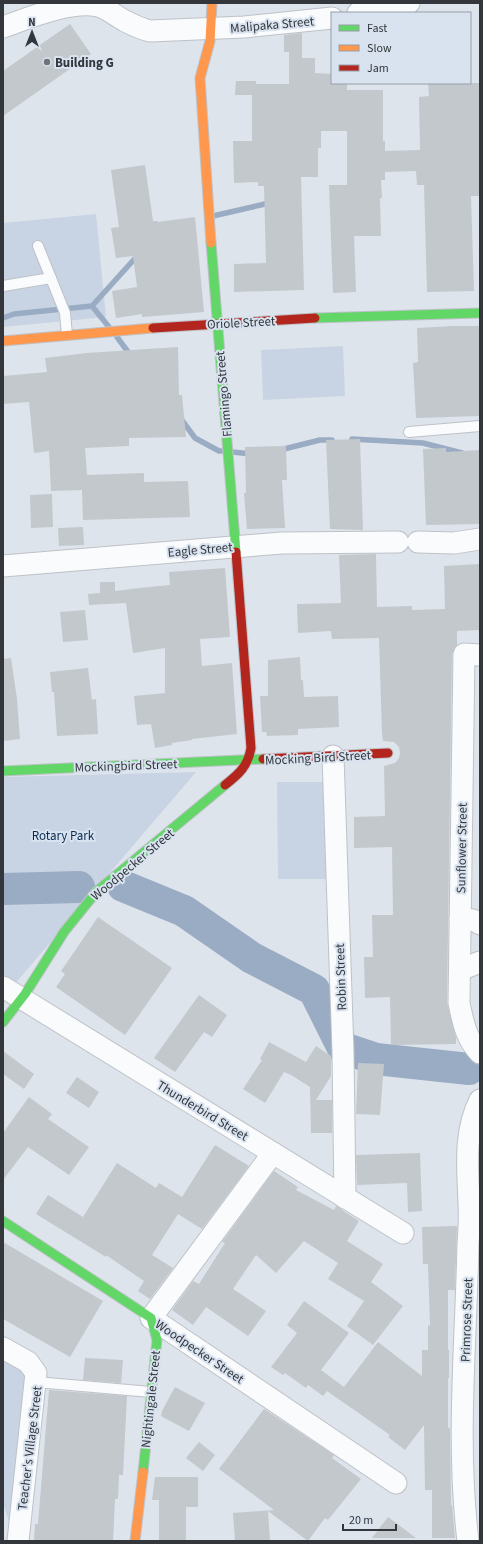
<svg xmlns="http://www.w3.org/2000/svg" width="483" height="1544" font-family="'Source Sans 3',sans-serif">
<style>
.green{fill:#c8d4e3}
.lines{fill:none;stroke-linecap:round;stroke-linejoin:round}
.stream{stroke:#9aacc3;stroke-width:5.5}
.river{stroke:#9aacc3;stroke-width:32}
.building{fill:#c3c8cd}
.lane-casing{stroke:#bec2c8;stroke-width:12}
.street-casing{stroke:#bec2c8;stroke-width:23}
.fast-casing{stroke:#bec2c8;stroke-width:11}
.slow-casing{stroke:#bec2c8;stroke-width:11}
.jam-casing{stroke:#bec2c8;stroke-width:11}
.lane{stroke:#fafbfc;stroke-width:10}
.street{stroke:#fafbfc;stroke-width:21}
.fast{stroke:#63d668;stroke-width:9}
.slow{stroke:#ff974d;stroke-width:9}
.jam{stroke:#b3261e;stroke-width:9}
.poi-dot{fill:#6f7479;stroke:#d9e3f0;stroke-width:1.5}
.labels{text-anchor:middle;stroke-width:4;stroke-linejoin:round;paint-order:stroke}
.street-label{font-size:13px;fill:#33373c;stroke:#d9e3f0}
.poi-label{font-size:13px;font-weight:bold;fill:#33373c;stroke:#d9e3f0;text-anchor:start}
.park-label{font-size:13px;fill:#092c54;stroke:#d9e3f0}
</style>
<rect width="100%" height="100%" fill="#dee4eb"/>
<!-- green -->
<g class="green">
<path d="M96,214L106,317L3,327V223Z"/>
<path d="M343,346L345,396L263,400L261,350Z"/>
<path d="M196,772L13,986L3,978V777Z"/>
<path d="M277,782H327V879H278Z"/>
<path d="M3,1350L35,1367L16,1541L3,1504Z"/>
</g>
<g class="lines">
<!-- stream -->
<g class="stream">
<path d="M213,216L265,204"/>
<path d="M92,306L109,327"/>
<path d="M3,318L14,314L92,306L139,254"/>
<path d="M117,337L131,356"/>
<path d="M181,419L195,438L219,451H224"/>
<path d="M352,439L423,443L462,453"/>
<path d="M280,450L320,440H332"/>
<path d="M232,452L252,454"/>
</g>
<!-- river -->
<g class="river">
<path d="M123,886L184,911L252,958L314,990L343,1048L376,1059L469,1069"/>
<path d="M3,889L79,887"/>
</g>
</g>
<!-- building -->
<g class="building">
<path d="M70,24L91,54L3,116V71Z"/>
<path d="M302,33V58H315V73L332,74V83H347V90H383V141H385V151L420,150L419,97L429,96L428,83H480V196H471L474,291L427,292L424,185H417L416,171L385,172V180H381L382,198H380L381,236H354L356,292L333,293L329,185H347V131H321V148H318V177H301L304,290L234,292V264L266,263L264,186H258V182L234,183L233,141H252V95H235L236,81H256V84H289V52H284V35Z"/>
<path d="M145,165L153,221H158V222L195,217L204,312L142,317V314L116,318L112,291L137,287L133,256L116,258L111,228L119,227L111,170Z"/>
<path d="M453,326H480V416L416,418L413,363L418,362L417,328Z"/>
<path d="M178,347L179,395H182L186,437L129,438V446L85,448L87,475L144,473V482L188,481L190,517L83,520L82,490L51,491L49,451L34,453L29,402L3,404V376L47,372L45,358L87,353Z"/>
<path d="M360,439L363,530L330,529L326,440Z"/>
<path d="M286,446L287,480H282L285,528L247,529L244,493H246L245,447Z"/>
<path d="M446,448V452L480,450V524L426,525L423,449Z"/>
<path d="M52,494L53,527L31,528L30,495Z"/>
<path d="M83,527L84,545L59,546L58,528Z"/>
<path d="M376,554L377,607L412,606V610L445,609L444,566L480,564V630L457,631V645L452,654L447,1003L456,1037V1044L391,1045L390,997L365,998L364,957H373L372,915H393L392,847L354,848V817L385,816L384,766L395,763L399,758L400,753L399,747L394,742L383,741L382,733L379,638L332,639L331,631L298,633L297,604L341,603L339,555Z"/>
<path d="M225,568L230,637L200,639L202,666L232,663L237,734L192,739V740L172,743V745L155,748L151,724L137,725L134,696L165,693V648L133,653L126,603L89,605L88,594L100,593V582H115V591L139,588L170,585L169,572Z"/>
<path d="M85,610L88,640L63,642L60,612Z"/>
<path d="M300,657L301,680H303L304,697L338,696L339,727L298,729V735L267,736L266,732H262L260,696H268V660Z"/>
<path d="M11,658L17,699L20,739L3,741V659Z"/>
<path d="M88,668L92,700L96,699L98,734L57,736L54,692H52L50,672Z"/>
<path d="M98,917L172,968L125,1035L56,987L65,974L61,971Z"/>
<path d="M199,995L227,1015L212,1037L204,1032L175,1072L154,1058Z"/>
<path d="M269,1042L306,1062L316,1046L331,1056V1076L316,1100H332V1133H311L310,1087L291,1075L284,1072L265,1103L243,1089L262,1060L260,1059Z"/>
<path d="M3,1051L34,1074L24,1089L3,1074Z"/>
<path d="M358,1063L384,1064L380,1115L356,1114Z"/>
<path d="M77,1077L99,1092L89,1108L66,1093Z"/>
<path d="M29,1097L52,1114L48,1119L89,1147L69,1175L28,1147L3,1180V1133Z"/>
<path d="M215,1145L249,1166L202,1229L178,1214L152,1255L173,1268L150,1299L138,1291L144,1281L106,1255V1257L36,1214L48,1195L83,1217L117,1163L156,1188L159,1183L182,1197Z"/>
<path d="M420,1153L422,1211L408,1212L407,1183L357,1185L356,1155Z"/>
<path d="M274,1171L298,1187L296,1190L334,1210L336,1206L359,1221L347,1241L383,1264L371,1282L403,1306L373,1345L347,1326L364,1301L328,1279L338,1263L304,1241L276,1273L256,1255L233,1289L266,1311L248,1336L206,1307L193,1325L172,1310L193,1281L199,1284L225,1243L222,1242Z"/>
<path d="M457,1226L455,1290H448V1350H449V1378H448V1428H450L451,1505H452L455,1538H432V1490H425L424,1425L405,1450L388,1437L390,1435L327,1391L323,1396L308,1385L306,1388L285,1373L283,1375L271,1367L297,1333L287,1325L304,1301L349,1333L321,1370L344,1387L378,1342L422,1376V1350H428V1325L430,1326L428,1264H423L422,1227Z"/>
<path d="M3,1242L103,1301L70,1357L3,1319Z"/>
<path d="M85,1358L123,1360L121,1383L83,1380Z"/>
<path d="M175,1387L205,1403L189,1431L161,1416L162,1411Z"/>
<path d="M49,1390L127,1396L123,1475H119L118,1499H115L113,1541H34L35,1524H38Z"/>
<path d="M264,1409L334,1455L332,1458L361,1479L328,1520L325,1518L308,1541L268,1511L270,1541H235L233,1513L274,1510L219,1469Z"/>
<path d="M199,1442L215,1455L203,1471L186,1458Z"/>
<path d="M155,1477H198V1507H186V1541H159V1500H152Z"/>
<path d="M388,1517L416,1538H372Z"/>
</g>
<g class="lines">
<defs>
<g id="lane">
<path d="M38,246L65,313L67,335"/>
<path d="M3,286L51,278"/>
<path d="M409,432L480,426"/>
<path d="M36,1382L151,1392"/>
</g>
<g id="street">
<path d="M358,13L409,3"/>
<path d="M3,27C29,18 71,0 98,6C108,9 116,16 125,21C133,25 141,29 150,31L244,27L332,18"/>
<path d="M418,542L454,543L480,539"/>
<path d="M3,566L282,543L398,542"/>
<path d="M480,655L464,654L459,1003C463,1022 466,1039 480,1053"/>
<path d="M333,756L343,1052L345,1198"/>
<path d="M460,919L473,920L480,924"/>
<path d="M460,970L480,962"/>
<path d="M3,987L403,1233"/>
<path d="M273,1153L151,1318L396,1483"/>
<path d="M3,1348L28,1362L36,1373L18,1541"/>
<path d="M468,1541C456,1443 466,1343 468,1244C469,1231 470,1217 469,1204C468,1169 463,1133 480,1100"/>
</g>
<g id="fast">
<path d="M211,243L236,552"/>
<path d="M315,318L480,313"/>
<path d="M3,771L263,759"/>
<path d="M3,1022L25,994L64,932L97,891L225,785"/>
<path d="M3,1221L151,1318L157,1340L143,1472"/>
</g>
<g id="slow">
<path d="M211,243L200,78L210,41L212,3"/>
<path d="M3,341L153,328"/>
<path d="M135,1541L143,1472"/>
</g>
<g id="jam">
<path d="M153,328L315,318"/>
<path d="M263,759L388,753"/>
<path d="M225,785C239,774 248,766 251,748L236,552"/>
</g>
</defs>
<!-- lane casing -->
<use href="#lane" class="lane-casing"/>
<!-- street casing -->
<use href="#street" class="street-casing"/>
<!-- fast casing -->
<use href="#fast" class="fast-casing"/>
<!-- slow casing -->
<use href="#slow" class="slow-casing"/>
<!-- jam casing -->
<use href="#jam" class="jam-casing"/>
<!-- lane -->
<use href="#lane" class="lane"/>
<!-- street -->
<use href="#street" class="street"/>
<!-- fast -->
<use href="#fast" class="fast"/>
<!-- slow -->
<use href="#slow" class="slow"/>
<!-- jam -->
<use href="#jam" class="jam"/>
</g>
<!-- markers -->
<circle class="poi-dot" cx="47" cy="62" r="4"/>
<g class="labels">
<!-- street labels -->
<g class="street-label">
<text transform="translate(272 24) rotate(-5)" y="5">Malipaka Street</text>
<text transform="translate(241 322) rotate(-3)" y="5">Oriole Street</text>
<text transform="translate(223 394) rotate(-95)" y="5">Flamingo Street</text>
<text transform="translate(200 549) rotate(-5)" y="5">Eagle Street</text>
<text transform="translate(318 757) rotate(-3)" y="5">Mocking Bird Street</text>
<text transform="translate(126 765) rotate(-2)" y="5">Mockingbird Street</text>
<text transform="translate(461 848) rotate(-89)" y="5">Sunflower Street</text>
<text transform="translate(132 864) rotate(-40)" y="5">Woodpecker Street</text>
<text transform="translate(340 977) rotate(-92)" y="5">Robin Street</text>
<text transform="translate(203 1110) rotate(31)" y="5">Thunderbird Street</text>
<text transform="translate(466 1320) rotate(-88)" y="5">Primrose Street</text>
<text transform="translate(200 1351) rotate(34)" y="5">Woodpecker Street</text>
<text transform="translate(150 1399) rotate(-84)" y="5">Nightingale Street</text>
<text transform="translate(29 1448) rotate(-83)" y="5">Teacher's Village Street</text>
</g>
<!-- poi labels -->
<g class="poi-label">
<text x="55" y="67">Building G</text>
</g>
<!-- park labels -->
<g class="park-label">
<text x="63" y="840">Rotary Park</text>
</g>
</g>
<!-- border -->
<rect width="483" height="1544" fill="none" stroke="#33373c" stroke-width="8"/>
<!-- legend -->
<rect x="331" y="12" width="140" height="72" fill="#d9e3f0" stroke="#979ea8"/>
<rect x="339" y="25" width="20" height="6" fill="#63d668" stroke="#979ea8"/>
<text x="367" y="32" font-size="12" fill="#33373c">Fast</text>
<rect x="339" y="45" width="20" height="6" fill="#ff974d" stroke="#979ea8"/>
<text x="367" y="52" font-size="12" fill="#33373c">Slow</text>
<rect x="339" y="65" width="20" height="6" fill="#b3261e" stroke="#979ea8"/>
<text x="367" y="72" font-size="12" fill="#33373c">Jam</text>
<!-- north arrow -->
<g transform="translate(32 32)" stroke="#d9e3f0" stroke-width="3" paint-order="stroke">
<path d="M0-3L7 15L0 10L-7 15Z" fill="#33373c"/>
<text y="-6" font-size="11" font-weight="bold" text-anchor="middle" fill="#33373c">N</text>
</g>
<!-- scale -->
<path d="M343 1524v6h53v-6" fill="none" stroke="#33373c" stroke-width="2"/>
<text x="349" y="1524" font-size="12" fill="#33373c" stroke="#d9e3f0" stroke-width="3" paint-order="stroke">20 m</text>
</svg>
